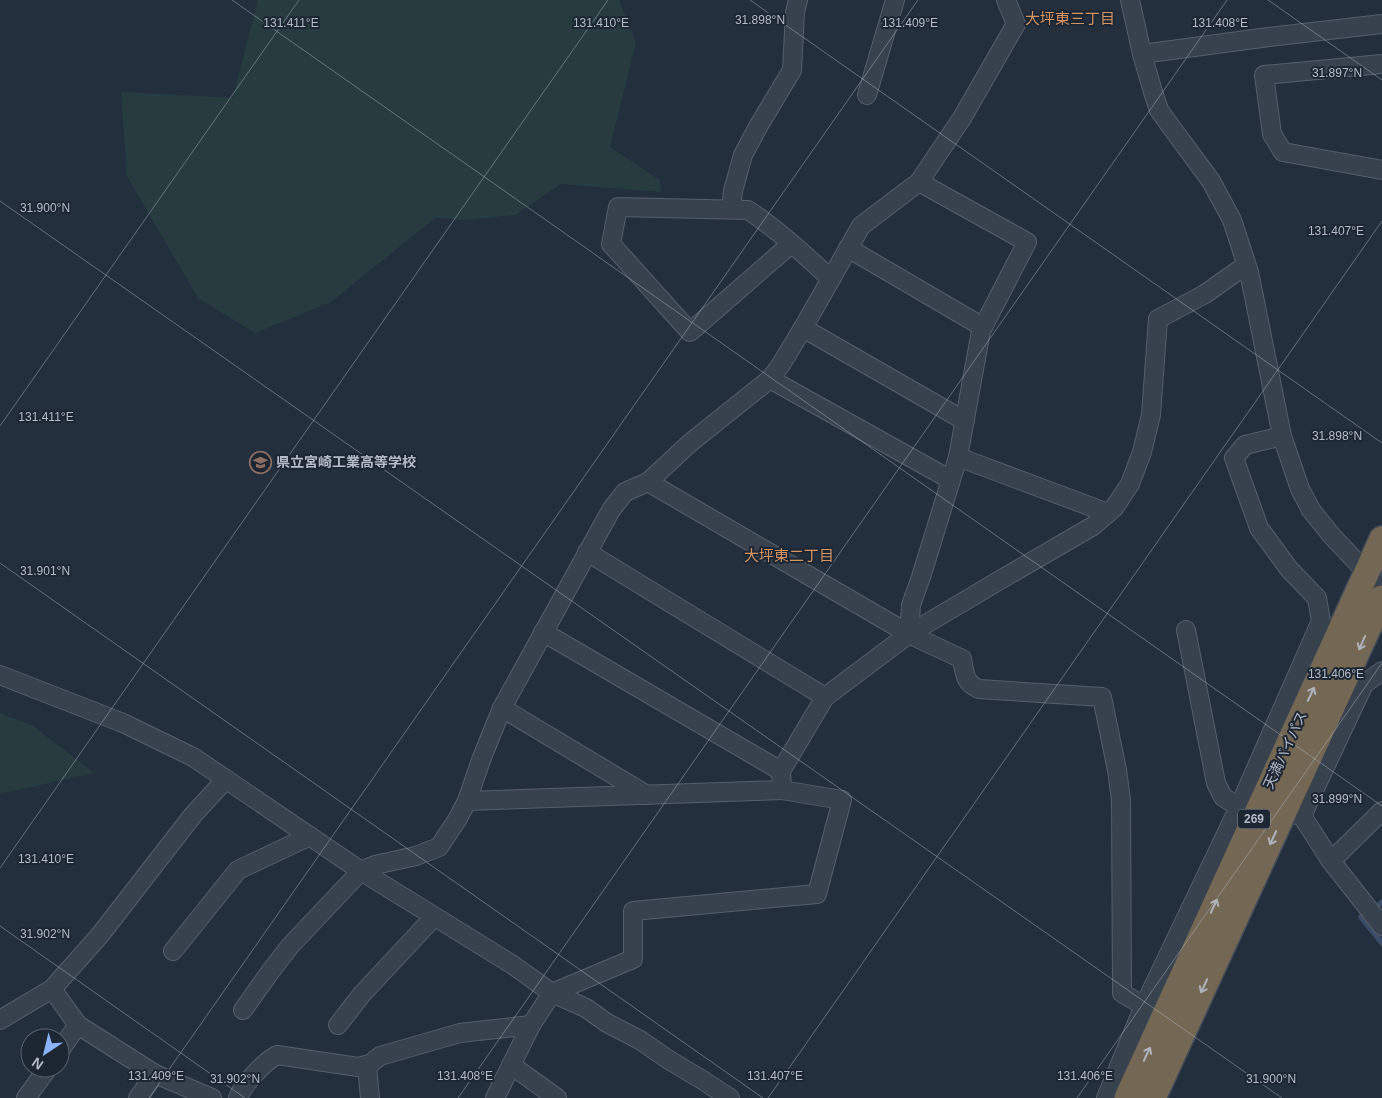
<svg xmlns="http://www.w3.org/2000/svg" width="1382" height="1098" font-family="Helvetica,'Noto Sans JP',sans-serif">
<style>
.green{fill:#263c3f}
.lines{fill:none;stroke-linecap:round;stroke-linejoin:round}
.stream{stroke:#394c67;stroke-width:5.5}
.minor-casing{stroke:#565f6c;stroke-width:20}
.highway-casing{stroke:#434c59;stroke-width:28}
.minor{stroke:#38414e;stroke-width:18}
.highway{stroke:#746855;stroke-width:25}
.oneway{stroke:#aeb4bd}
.ticks{fill:none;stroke:#b4bcc9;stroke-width:1;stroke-opacity:0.45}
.labels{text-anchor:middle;stroke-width:4;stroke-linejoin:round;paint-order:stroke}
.shield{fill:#1d2633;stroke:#878f9c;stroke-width:1}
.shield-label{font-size:12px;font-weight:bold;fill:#b4bcc9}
.poi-label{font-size:14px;font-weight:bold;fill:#b4bcc9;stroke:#1d2633;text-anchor:start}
.street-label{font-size:14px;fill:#b4bcc9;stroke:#1d2633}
.neighbourhood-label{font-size:15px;fill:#d59563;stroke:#1d2633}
.ticks-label{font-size:12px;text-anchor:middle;fill:#b4bcc9;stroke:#1d2633;stroke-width:4;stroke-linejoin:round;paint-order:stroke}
</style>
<rect width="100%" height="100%" fill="#242f3e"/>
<!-- green -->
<g class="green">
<path d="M258,0H619L636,42L610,147L660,180L661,192L561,184L515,215L467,220L435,218L331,302L255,333L198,298L127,176L121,92L233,98Z"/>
<path d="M0,713L33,726L94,773L0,794Z"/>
</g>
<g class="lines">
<!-- stream -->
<g class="stream">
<path d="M1375,908L1382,902"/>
<path d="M1361,917L1382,943"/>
</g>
<defs>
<g id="minor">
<path d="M1130,0L1142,54L1153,92L1159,110L1169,124L1211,181L1232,220L1249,272L1282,436L1300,489L1311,510L1332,536L1382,589"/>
<path d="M1142,54L1269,37L1382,24"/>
<path d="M1382,64L1264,75L1272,134L1283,152L1382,170"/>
<path d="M867,95L895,0"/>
<path d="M731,209L733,191L743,155L759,125L792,70L795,12L798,0"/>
<path d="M791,244L690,332L611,244L618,207L748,210C778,230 805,255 831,279"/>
<path d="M848,248L983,327"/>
<path d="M803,328L965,421"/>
<path d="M770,379L951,480"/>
<path d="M958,457L1108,513"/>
<path d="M648,482L909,634L962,659C965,674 964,682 979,689L1102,697L1117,770L1121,800L1122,993L1144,1006"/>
<path d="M587,552L825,697"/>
<path d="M1186,630L1216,783L1223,797L1239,807"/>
<path d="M543,632L781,771"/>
<path d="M909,634L911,605L921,577L958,457L981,331L1027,242L919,182"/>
<path d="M0,675L123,723L193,757L361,871L513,965L552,993L586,1008L607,1023L640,1040L669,1060L704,1081L730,1098"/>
<path d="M502,708L647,795"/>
<path d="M467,801L782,790L781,771L825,697L909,634L1000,580L1093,526L1114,508L1130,484L1142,452L1151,415L1158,319L1205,294L1246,265"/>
<path d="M1291,814L1302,816L1331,861L1382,926"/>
<path d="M1302,816L1364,684L1382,671"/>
<path d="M1331,861L1382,811"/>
<path d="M173,951L238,870L310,836"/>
<path d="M52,989L78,1025L155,1074L212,1098"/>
<path d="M243,1010L270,972L290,946L361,871L375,865L416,856L439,847L457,820L467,801L481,760L502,708L611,510L625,492L648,482L690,443L770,379L780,366L803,328L861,226L919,182L962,118L1016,24L1006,0"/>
<path d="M0,1020L52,989L100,935L193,815L226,779"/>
<path d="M338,1025L362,994L434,917"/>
<path d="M60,1050L78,1025"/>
<path d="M367,1065L370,1098"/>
<path d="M511,1065L557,1098"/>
<path d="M26,1098L48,1068"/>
<path d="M138,1098L155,1074"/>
<path d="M238,1098C244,1083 263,1063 277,1055L358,1067L370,1064L380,1056L460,1033L531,1025"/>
<path d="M495,1098L531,1025L552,993L633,959V911L817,894L842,800L782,790"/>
<path d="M1106,1098L1144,1006L1239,807L1321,621L1317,598L1289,569L1259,528L1234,458L1245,445L1282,436"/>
</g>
<g id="highway">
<path d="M1127,1098L1382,539"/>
<path d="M1153,1098L1382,598"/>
</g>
</defs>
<!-- minor casing -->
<use href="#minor" class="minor-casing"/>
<!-- highway casing -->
<use href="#highway" class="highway-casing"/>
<!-- minor -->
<use href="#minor" class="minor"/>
<!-- highway -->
<use href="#highway" class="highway"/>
</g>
<!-- one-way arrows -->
<defs><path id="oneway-shaft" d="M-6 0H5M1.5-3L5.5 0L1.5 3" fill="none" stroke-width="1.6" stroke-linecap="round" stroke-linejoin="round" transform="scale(1.25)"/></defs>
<g class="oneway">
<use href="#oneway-shaft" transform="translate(1362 643) rotate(114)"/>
<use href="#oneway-shaft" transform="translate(1311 694) rotate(-65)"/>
<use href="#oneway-shaft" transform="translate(1273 838) rotate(115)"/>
<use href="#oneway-shaft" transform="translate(1214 906) rotate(-65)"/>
<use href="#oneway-shaft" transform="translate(1204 986) rotate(115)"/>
<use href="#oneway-shaft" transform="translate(1147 1054) rotate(-65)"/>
</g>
<!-- ticks -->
<path class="ticks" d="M232,0L1382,806M750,0L1382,443M1268,0L1382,80M0,201L1282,1098M0,426L299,0M0,563L763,1098M0,868L608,0M0,926L245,1098M149,1098L918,0M458,1098L1227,0M768,1098L1382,221M1077,1098L1382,663"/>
<!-- icons -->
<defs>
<symbol id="school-ring" viewBox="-11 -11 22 22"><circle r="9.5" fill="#1d2633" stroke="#8d6e63" stroke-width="1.5"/><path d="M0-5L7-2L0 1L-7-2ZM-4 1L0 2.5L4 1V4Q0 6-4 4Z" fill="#8d6e63"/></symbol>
</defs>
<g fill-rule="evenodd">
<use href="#school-ring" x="248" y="450" width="25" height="25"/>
</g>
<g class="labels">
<!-- shield labels -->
<rect class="shield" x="1238" y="809.5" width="32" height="19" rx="4"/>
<g class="shield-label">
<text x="1254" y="823">269</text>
</g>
<!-- poi labels -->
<g class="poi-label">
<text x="276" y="467">県立宮崎工業高等学校</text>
</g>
<!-- street labels -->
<g class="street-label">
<text transform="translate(1285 750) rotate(-65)" y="5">天満バイパス</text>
</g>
<!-- neighbourhood labels -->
<g class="neighbourhood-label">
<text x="1070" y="24">大坪東三丁目</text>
<text x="789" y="561">大坪東二丁目</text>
</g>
</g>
<g class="ticks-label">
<text x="760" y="24">31.898°N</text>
<text x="291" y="27">131.411°E</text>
<text x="601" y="27">131.410°E</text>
<text x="910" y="27">131.409°E</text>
<text x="1220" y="27">131.408°E</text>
<text x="1337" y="77">31.897°N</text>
<text x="45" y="212">31.900°N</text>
<text x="1336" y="235">131.407°E</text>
<text x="46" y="421">131.411°E</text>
<text x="1337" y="440">31.898°N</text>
<text x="45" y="575">31.901°N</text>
<text x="1336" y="678">131.406°E</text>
<text x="1337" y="803">31.899°N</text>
<text x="46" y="863">131.410°E</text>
<text x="45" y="938">31.902°N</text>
<text x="156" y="1080">131.409°E</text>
<text x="465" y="1080">131.408°E</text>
<text x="775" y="1080">131.407°E</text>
<text x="1085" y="1080">131.406°E</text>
<text x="235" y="1083">31.902°N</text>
<text x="1271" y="1083">31.900°N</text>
</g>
<!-- north arrow -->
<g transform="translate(45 1053) rotate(215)"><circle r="24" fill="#1d2633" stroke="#59626f"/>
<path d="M0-4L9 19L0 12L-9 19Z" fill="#8ab4f8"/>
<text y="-8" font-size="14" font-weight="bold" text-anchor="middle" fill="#b4bcc9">N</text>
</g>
</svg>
